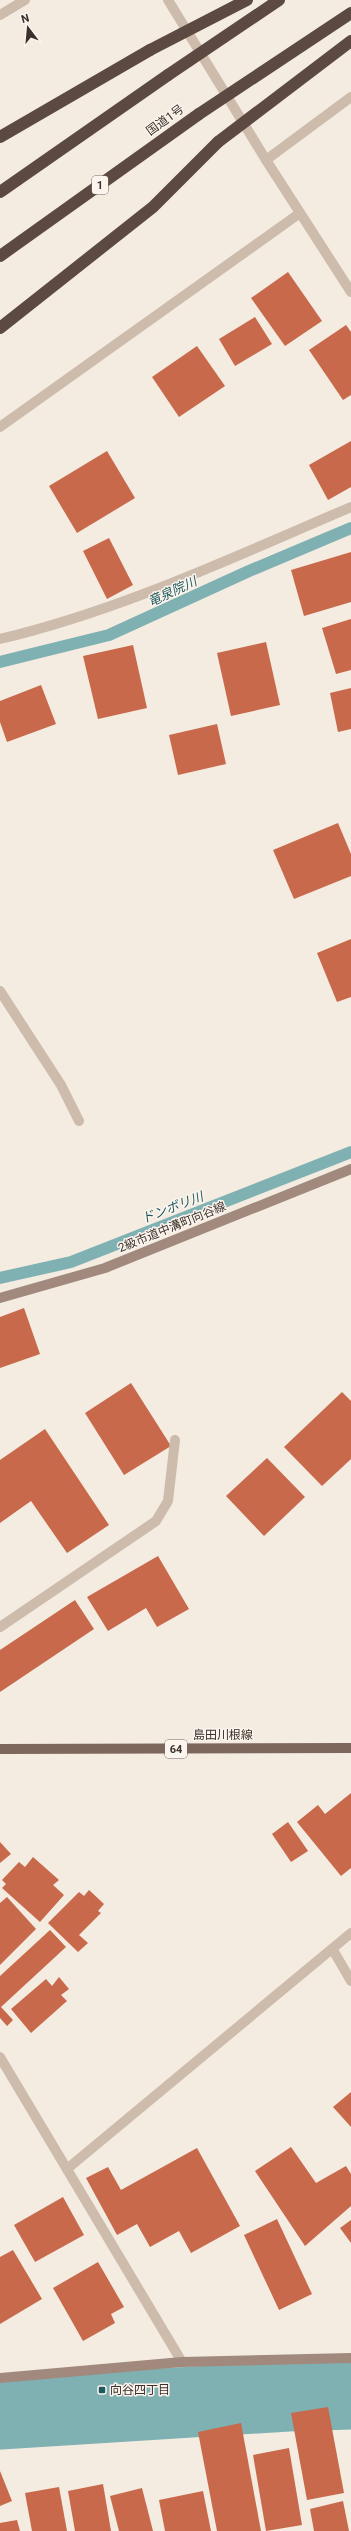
<svg xmlns="http://www.w3.org/2000/svg" width="351" height="2531" font-family="Roboto,'Noto Sans JP',sans-serif">
<style>
.lines{fill:none;stroke-linecap:round;stroke-linejoin:round}
.stream{stroke:#7fb0b2;stroke-width:12}
.river{stroke:#7fb0b2;stroke-width:71}
.building{fill:#c8694b}
.street{stroke:#cdbbac;stroke-width:10}
.secondary{stroke:#a18a7d;stroke-width:10}
.primary{stroke:#7d675c;stroke-width:10}
.highway{stroke:#5c4a42;stroke-width:12}
.highway-bridge{stroke:#5c4a42;stroke-width:12}
.poi-dot{fill:#1f5a5e;stroke:#fbf5ee;stroke-width:1.5}
.labels{text-anchor:middle;stroke-width:3;stroke-linejoin:round;paint-order:stroke}
.shield{fill:#fbf5ee;stroke:#756b66;stroke-width:1}
.shield-label{font-size:11px;font-weight:bold;fill:#3b302b}
.street-label{font-size:12px;fill:#3b302b;stroke:#fbf5ee}
.poi-label{font-size:12px;fill:#3b302b;stroke:#fbf5ee;text-anchor:start}
.water-label{font-size:13px;font-style:italic;fill:#1f5a5e;stroke:#fbf5ee}
</style>
<rect width="100%" height="100%" fill="#f4ebe1"/>
<g class="lines">
<!-- stream -->
<g class="stream">
<path d="M0,662L109,635L249,571L351,528"/>
<path d="M0,1278L71,1262L351,1152"/>
</g>
<!-- river -->
<path class="river" d="M0,2414L288,2396L351,2394"/>
</g>
<!-- building -->
<g class="building">
<path d="M288,272L322,321L285,346L251,298Z"/>
<path d="M255,317L272,344L235,366L219,339Z"/>
<path d="M346,325L351,332V395L343,400L309,350Z"/>
<path d="M197,346L225,386L179,417L152,377Z"/>
<path d="M351,441V487L328,500L309,465Z"/>
<path d="M107,451L135,498L77,533L49,486Z"/>
<path d="M109,538L133,585L107,599L83,551Z"/>
<path d="M351,552V602L304,616L291,570Z"/>
<path d="M351,619V670L336,674L322,628Z"/>
<path d="M266,642L280,705L231,716L217,653Z"/>
<path d="M133,645L147,708L98,719L83,656Z"/>
<path d="M41,685L56,724L7,742L0,722V701Z"/>
<path d="M351,688V729L338,732L330,693Z"/>
<path d="M217,724L226,764L178,775L169,735Z"/>
<path d="M338,823L351,854V876L294,899L273,850Z"/>
<path d="M351,939V997L337,1002L317,953Z"/>
<path d="M24,1308L40,1354L0,1368V1317Z"/>
<path d="M131,1383L171,1446L124,1475L85,1413Z"/>
<path d="M342,1392L351,1401V1459L322,1486L284,1447Z"/>
<path d="M45,1429L109,1525L67,1553L31,1501L0,1523V1460Z"/>
<path d="M267,1458L305,1497L264,1536L226,1496Z"/>
<path d="M158,1556L189,1609L157,1627L146,1608L108,1631L87,1597Z"/>
<path d="M75,1600L94,1629L0,1692V1650Z"/>
<path d="M351,1793V1868L341,1876L297,1822L318,1805L325,1814Z"/>
<path d="M288,1822L308,1851L291,1862L272,1834Z"/>
<path d="M0,1842L11,1854L0,1863Z"/>
<path d="M33,1857L59,1880L53,1885L64,1895L40,1922L2,1888L6,1884L2,1880L19,1862L25,1867Z"/>
<path d="M89,1890L104,1904L98,1911L101,1913L79,1935L88,1943L78,1952L48,1923L79,1892L84,1896Z"/>
<path d="M7,1897L36,1929L0,1965V1903Z"/>
<path d="M50,1930L66,1947L1,2007L13,2020L7,2026L0,2018V1976Z"/>
<path d="M59,1977L69,1989L61,1995L67,2001L31,2033L11,2009L46,1979L52,1986Z"/>
<path d="M351,2092V2127L333,2107Z"/>
<path d="M291,2147L316,2183L346,2166L351,2174V2206L305,2246L255,2171Z"/>
<path d="M197,2148L240,2226L191,2253L179,2231L150,2247L137,2224L117,2235L86,2178L108,2167L121,2190Z"/>
<path d="M63,2197L84,2235L35,2262L14,2225Z"/>
<path d="M277,2219L312,2294L279,2310L244,2235Z"/>
<path d="M351,2220V2243L340,2228Z"/>
<path d="M13,2250L42,2299L0,2324V2257Z"/>
<path d="M98,2262L124,2307L111,2314L115,2323L83,2341L53,2288Z"/>
<path d="M328,2407L344,2493L307,2500L291,2413Z"/>
<path d="M241,2423L261,2531H217L198,2432Z"/>
<path d="M289,2448L302,2525L266,2531L253,2455Z"/>
<path d="M0,2471L12,2501L0,2506Z"/>
<path d="M103,2484L111,2531H75L68,2491Z"/>
<path d="M59,2487L67,2531H32L25,2493Z"/>
<path d="M142,2488L153,2531H119L110,2496Z"/>
<path d="M203,2491L211,2531H165L159,2500Z"/>
<path d="M343,2501L349,2531H314L310,2509Z"/>
<path d="M17,2520L20,2531H0V2523Z"/>
</g>
<g class="lines">
<!-- street -->
<g class="street">
<path d="M168,0L266,160L351,292"/>
<path d="M0,15L25,0"/>
<path d="M266,160L351,97"/>
<path d="M0,427L300,213"/>
<path d="M0,639C122,610 236,556 351,507"/>
<path d="M0,991L61,1085L79,1121"/>
<path d="M0,1627L156,1521L168,1501L175,1440"/>
<path d="M333,1950L351,1981"/>
<path d="M0,2057L182,2362"/>
<path d="M67,2169L351,1933"/>
</g>
<!-- secondary -->
<g class="secondary">
<path d="M0,1298L105,1268L351,1169"/>
<path d="M0,2378L182,2362L351,2358"/>
</g>
<!-- primary -->
<path class="primary" d="M0,1749L351,1748"/>
<!-- highway -->
<g class="highway">
<path d="M0,137L150,50"/>
<path d="M0,192L168,75"/>
<path d="M0,256L199,114"/>
<path d="M0,328L153,207L218,142"/>
</g>
<!-- highway-bridge -->
<g class="highway-bridge">
<path d="M150,50L247,0"/>
<path d="M168,75L279,0"/>
<path d="M199,114L351,13"/>
<path d="M218,142L351,41"/>
</g>
</g>
<!-- markers -->
<rect class="poi-dot" x="98" y="2386" width="8" height="8" rx="2"/>
<g class="labels">
<!-- shield labels -->
<g class="shield">
<rect x="92" y="176" width="16" height="18" rx="3"/>
<rect x="165" y="1740" width="22" height="18" rx="3"/>
</g>
<g class="shield-label">
<text x="100" y="189">1</text>
<text x="176" y="1753">64</text>
</g>
<!-- street labels -->
<g class="street-label">
<text transform="translate(165 120) rotate(-36)" y="4">国道1号</text>
<text transform="translate(172 1227) rotate(-22)" y="4">2級市道中溝町向谷線</text>
<text x="223" y="1739">島田川根線</text>
</g>
<!-- poi labels -->
<g class="poi-label">
<text x="110" y="2394">向谷四丁目</text>
</g>
<!-- water labels -->
<g class="water-label">
<text transform="translate(172 591) rotate(-25)" y="5">竜泉院川</text>
<text transform="translate(172 1207) rotate(-21)" y="5">ドンボリ川</text>
</g>
</g>
<!-- north arrow -->
<g transform="translate(28 28) rotate(344)" stroke="#fbf5ee" stroke-width="3" paint-order="stroke">
<path d="M0-3L7 15L0 10L-7 15Z" fill="#3b302b"/>
<text y="-6" font-size="11" font-weight="bold" text-anchor="middle" fill="#3b302b">N</text>
</g>
</svg>
